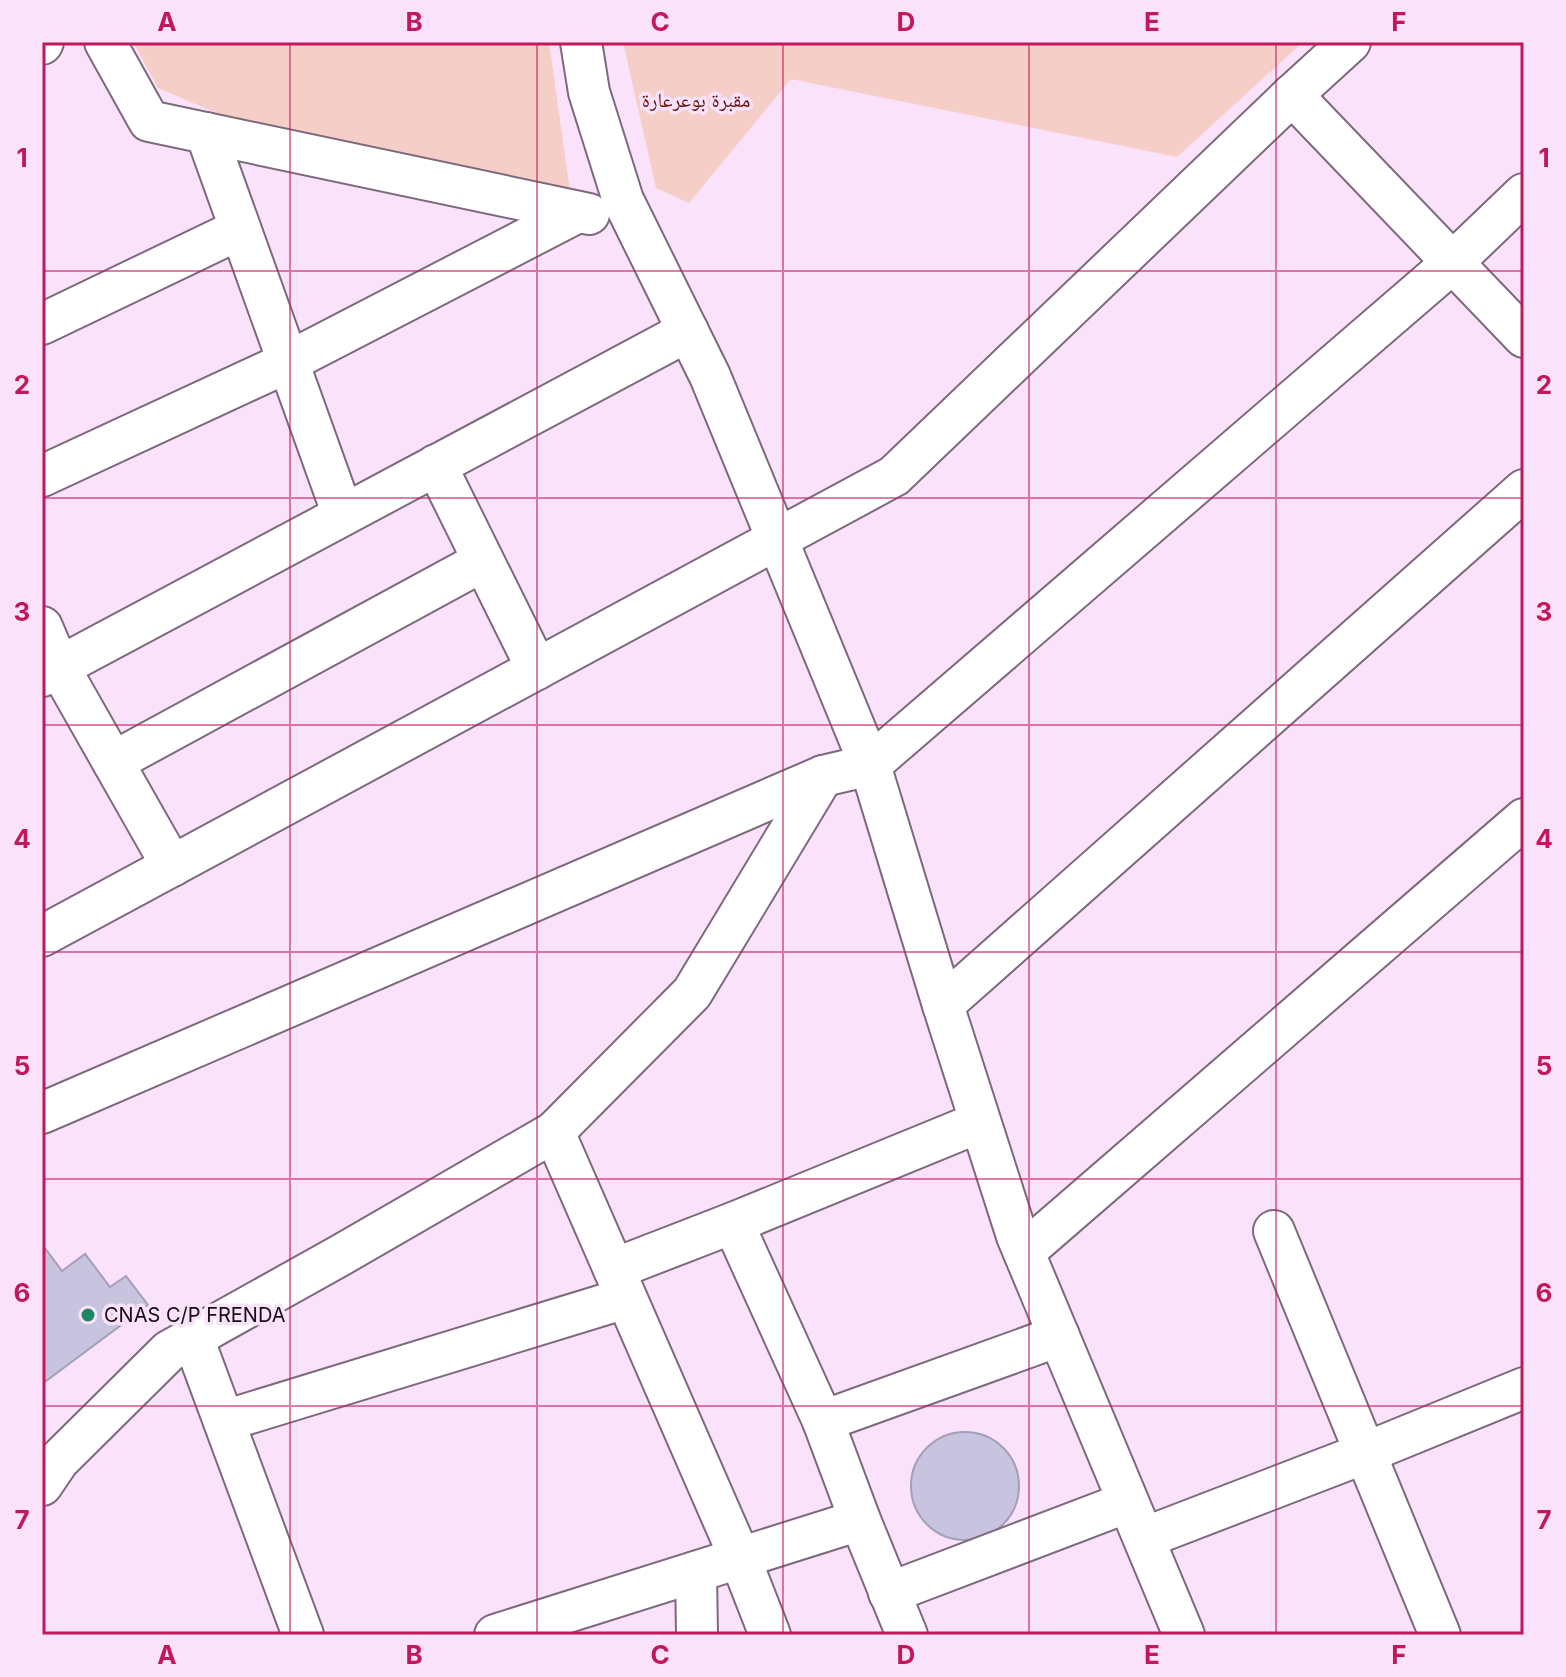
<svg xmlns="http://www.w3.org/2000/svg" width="1566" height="1677" font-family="Inter,'Noto Naskh Arabic',sans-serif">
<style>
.green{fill:#f4cec7}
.building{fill:#c8c3df;stroke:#a39eb9;stroke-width:2}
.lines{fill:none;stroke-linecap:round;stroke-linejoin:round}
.minor-casing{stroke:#7d697d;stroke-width:44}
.minor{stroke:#fff;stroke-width:40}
.grid{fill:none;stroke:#c2185b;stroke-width:2;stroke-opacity:0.55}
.poi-dot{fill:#1d8561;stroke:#f9e2fa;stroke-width:3}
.labels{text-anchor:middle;stroke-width:7;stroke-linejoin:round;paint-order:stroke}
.park-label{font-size:20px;fill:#671108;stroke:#f9e2fa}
.poi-label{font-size:20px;fill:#160e16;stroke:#f9e2fa;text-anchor:start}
.neatline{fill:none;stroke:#c2185b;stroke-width:3}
.grid-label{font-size:26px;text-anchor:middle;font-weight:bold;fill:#c2185b}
</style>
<rect width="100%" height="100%" fill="#f9e2fa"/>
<!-- green -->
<g class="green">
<path d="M133,42H549L570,191L244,125L158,88Z"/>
<path d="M623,42H1303L1177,157L791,79L689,203L656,188Z"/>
</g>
<!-- building -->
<g class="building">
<path d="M42,1244L62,1271L85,1254L110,1287L126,1276L148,1305L42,1384Z"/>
<circle cx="965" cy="1486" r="54"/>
</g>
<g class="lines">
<defs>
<g id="minor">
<path d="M105,42L149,121L589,214"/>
<path d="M581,42L589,92L623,200L710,376L870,765L943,1005L1017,1236L1184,1635"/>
<path d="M42,44L43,42"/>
<path d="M1292,95L1524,337"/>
<path d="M206,133L343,515"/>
<path d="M42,324L240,229"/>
<path d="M436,465L537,669"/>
<path d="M42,476L288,362L578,212"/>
<path d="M42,627L59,667L172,866"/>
<path d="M42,676L688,331"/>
<path d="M113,762L483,561"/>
<path d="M42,936L894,476L1292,95L1350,42"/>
<path d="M943,1005L1524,490"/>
<path d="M42,1113L823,776"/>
<path d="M554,1132L740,1558L770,1635"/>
<path d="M733,1223L823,1421L860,1520L907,1635"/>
<path d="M1274,1231L1440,1635"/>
<path d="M1024,1252L1524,819"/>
<path d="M614,1269L733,1223L980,1122"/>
<path d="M193,1338L303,1635"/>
<path d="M224,1421L626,1298"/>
<path d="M823,1421L1059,1336"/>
<path d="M42,1485L59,1460L169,1351L341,1255L554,1132L692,993L823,776L870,765L1452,263L1524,194"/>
<path d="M1144,1538L1365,1453L1524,1388"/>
<path d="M696,1572L697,1635"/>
<path d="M889,1593L1128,1502"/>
<path d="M495,1635L860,1520"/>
</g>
</defs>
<!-- minor casing -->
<use href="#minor" class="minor-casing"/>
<!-- minor -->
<use href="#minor" class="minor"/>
</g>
<!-- grid -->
<path class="grid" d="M290,42V1635M537,42V1635M783,42V1635M1029,42V1635M1276,42V1635M42,271H1524M42,498H1524M42,725H1524M42,952H1524M42,1179H1524M42,1406H1524"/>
<!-- markers -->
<circle class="poi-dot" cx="88" cy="1315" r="8"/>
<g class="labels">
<!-- park labels -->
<g class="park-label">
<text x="696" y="107">مقبرة بوعرعارة</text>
</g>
<!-- poi labels -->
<g class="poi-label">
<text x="104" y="1322">CNAS C/P FRENDA</text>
</g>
</g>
<!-- border -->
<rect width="1566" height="1677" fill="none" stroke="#f9e2fa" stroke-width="88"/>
<rect x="44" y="44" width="1478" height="1589" class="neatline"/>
<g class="grid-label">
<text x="167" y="31">A</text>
<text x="414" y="31">B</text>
<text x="660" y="31">C</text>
<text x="906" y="31">D</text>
<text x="1152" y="31">E</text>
<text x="1399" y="31">F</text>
<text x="22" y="167">1</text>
<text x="1544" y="167">1</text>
<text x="22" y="394">2</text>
<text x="1544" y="394">2</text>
<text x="22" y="621">3</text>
<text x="1544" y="621">3</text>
<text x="22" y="848">4</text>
<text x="1544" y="848">4</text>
<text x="22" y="1075">5</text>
<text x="1544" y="1075">5</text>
<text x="22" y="1302">6</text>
<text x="1544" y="1302">6</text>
<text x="22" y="1529">7</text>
<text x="1544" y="1529">7</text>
<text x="167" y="1664">A</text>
<text x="414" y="1664">B</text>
<text x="660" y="1664">C</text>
<text x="906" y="1664">D</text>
<text x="1152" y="1664">E</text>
<text x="1399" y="1664">F</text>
</g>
</svg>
